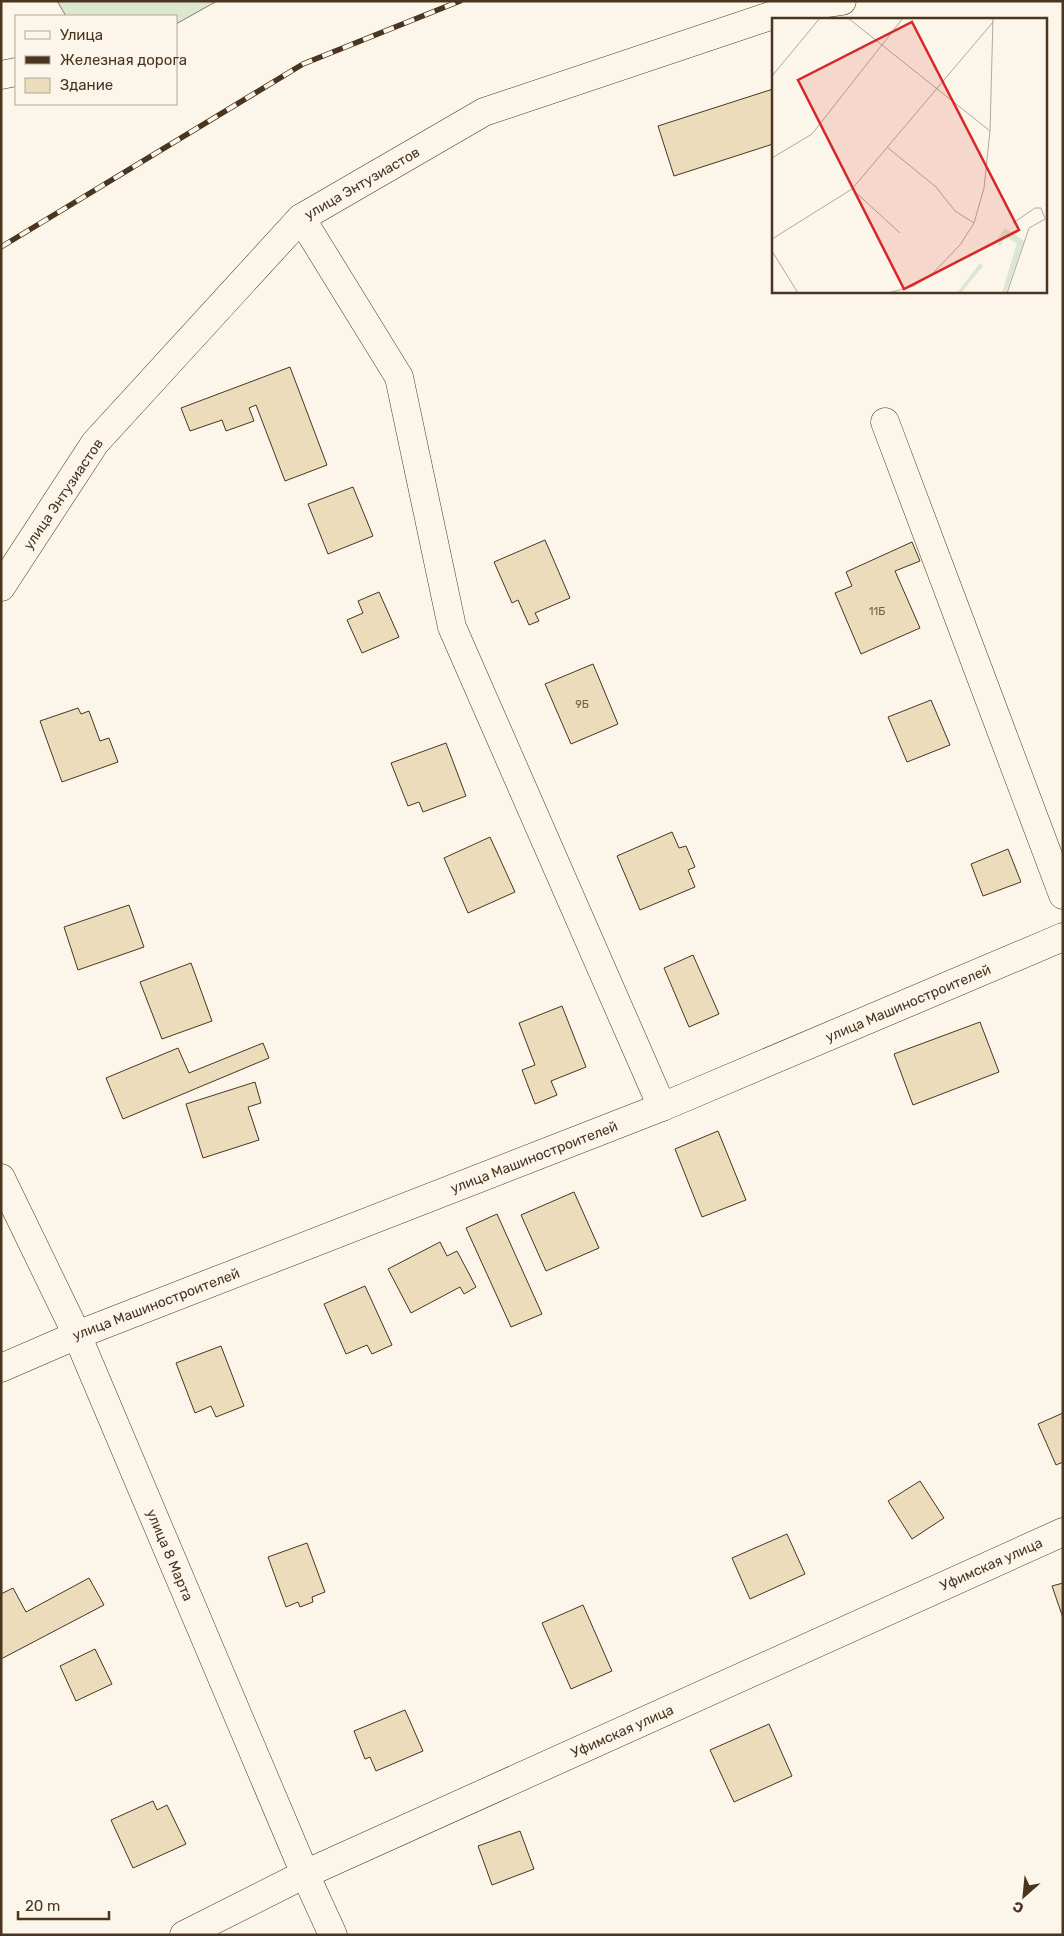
<svg xmlns="http://www.w3.org/2000/svg" width="1064" height="1936" font-family="Rubik,sans-serif">
<style>
.green{fill:#dce7d0;stroke:#887966}
.building{fill:#ecdcbc;stroke:#4a3520}
.lines{fill:none;stroke-linecap:round;stroke-linejoin:round}
.minor-casing{stroke:#4a3520;stroke-width:29}
.minor{stroke:#fbf6e9;stroke-width:28}
.rail-casing{stroke:#4a3520;stroke-width:5.5}
.rail{stroke:#fbf6e9;stroke-width:4;stroke-dasharray:11;stroke-linecap:butt}
.labels{text-anchor:middle;stroke-width:4;stroke-linejoin:round;paint-order:stroke}
.number-label{font-size:11px;fill:#725f47}
.street-label{font-size:14px;fill:#4a3520;stroke:#fbf6e9}
.inset-road{fill:none;stroke:#b4a999;stroke-width:1}
.view{fill:#d62828;fill-opacity:0.15;stroke:#d62828;stroke-width:2.5}
.inset-edge{fill:none;stroke:#4a3520;stroke-width:2.5}
</style>
<rect width="100%" height="100%" fill="#fbf6e9"/>
<!-- green -->
<path class="green" d="M57,1H217L176,24V16H66Z"/>
<!-- building -->
<g class="building">
<path d="M773,89V144L674,176L658,126Z"/>
<path d="M290,367L327,465L285,481L256,405L249,408L254,421L226,431L222,420L190,431L181,408Z"/>
<path d="M353,487L373,536L328,554L308,504Z"/>
<path d="M545,540L570,598L535,613L539,621L529,625L518,600L512,603L494,562Z"/>
<path d="M912,542L920,561L895,571L920,628L861,654L835,593L852,586L846,572Z"/>
<path d="M379,592L399,637L362,653L347,620L363,613L358,601Z"/>
<path d="M593,664L618,724L571,744L545,684Z"/>
<path d="M931,700L950,745L907,762L888,717Z"/>
<path d="M78,708L81,714L89,711L100,741L109,738L118,762L62,782L40,721Z"/>
<path d="M446,743L466,796L423,812L419,802L408,806L391,763Z"/>
<path d="M672,832L679,848L686,846L695,867L688,870L695,887L640,910L617,856Z"/>
<path d="M490,837L515,892L468,913L444,858Z"/>
<path d="M1008,849L1021,882L983,896L971,864Z"/>
<path d="M129,905L144,947L78,970L64,927Z"/>
<path d="M693,955L719,1014L689,1027L664,968Z"/>
<path d="M191,963L212,1021L162,1039L140,982Z"/>
<path d="M562,1006L586,1067L551,1081L557,1095L535,1104L522,1070L535,1065L519,1023Z"/>
<path d="M980,1022L999,1072L913,1105L894,1054Z"/>
<path d="M263,1043L269,1058L123,1119L106,1078L178,1048L189,1073Z"/>
<path d="M255,1082L261,1103L248,1107L259,1140L203,1158L186,1104Z"/>
<path d="M718,1131L746,1200L702,1217L675,1149Z"/>
<path d="M574,1192L599,1248L546,1271L521,1215Z"/>
<path d="M497,1214L542,1314L511,1327L466,1228Z"/>
<path d="M440,1242L447,1256L457,1251L476,1287L464,1294L460,1287L411,1313L388,1269Z"/>
<path d="M365,1286L392,1345L372,1354L367,1345L346,1354L324,1304Z"/>
<path d="M221,1346L244,1406L216,1417L211,1406L195,1413L176,1363Z"/>
<path d="M1063,1413V1462L1056,1465L1038,1424Z"/>
<path d="M920,1481L944,1518L912,1539L888,1501Z"/>
<path d="M787,1534L805,1574L750,1599L732,1558Z"/>
<path d="M307,1543L325,1592L312,1597L313,1602L300,1607L298,1602L286,1607L268,1557Z"/>
<path d="M89,1578L104,1605L1,1659V1594L13,1588L26,1612Z"/>
<path d="M1063,1583V1618L1052,1586Z"/>
<path d="M583,1605L612,1671L571,1689L542,1623Z"/>
<path d="M95,1649L112,1684L76,1701L60,1666Z"/>
<path d="M405,1710L423,1751L376,1771L370,1757L365,1759L354,1731Z"/>
<path d="M769,1724L792,1776L734,1802L710,1750Z"/>
<path d="M153,1801L157,1810L167,1805L186,1844L133,1868L111,1820Z"/>
<path d="M520,1831L534,1869L492,1885L478,1846Z"/>
</g>
<g class="lines">
<defs>
<g id="minor">
<path d="M1,75L16,72"/>
<path d="M301,218L399,377L452,627L662,1107"/>
<path d="M885,422L1063,895"/>
<path d="M1,587L95,443L301,218L484,112L794,8L842,1"/>
<path d="M1,1178L77,1335L305,1874L333,1935"/>
<path d="M1,1368L77,1335L662,1107L1063,937"/>
<path d="M184,1935L305,1874L1063,1532"/>
</g>
</defs>
<!-- minor casing -->
<use href="#minor" class="minor-casing"/>
<!-- minor -->
<use href="#minor" class="minor"/>
<defs>
<path id="rail" d="M1,247L303,64L460,1"/>
</defs>
<!-- rail casing -->
<use href="#rail" class="rail-casing"/>
<!-- rail -->
<use href="#rail" class="rail"/>
</g>
<g class="labels">
<!-- number labels -->
<g class="number-label">
<text x="877" y="615">11Б</text>
<text x="582" y="708">9Б</text>
</g>
<!-- street labels -->
<g class="street-label">
<text transform="translate(362 183) rotate(-30)" y="5">улица Энтузиастов</text>
<text transform="translate(63 494) rotate(-56)" y="5">улица Энтузиастов</text>
<text transform="translate(908 1003) rotate(-23)" y="5">улица Машиностроителей</text>
<text transform="translate(534 1157) rotate(-21)" y="5">улица Машиностроителей</text>
<text transform="translate(156 1304) rotate(-21)" y="5">улица Машиностроителей</text>
<text transform="translate(170 1555) rotate(67)" y="5">улица 8 Марта</text>
<text transform="translate(991 1564) rotate(-24)" y="5">Уфимская улица</text>
<text transform="translate(622 1731) rotate(-24)" y="5">Уфимская улица</text>
</g>
</g>
<!-- overview -->
<g transform="translate(772 18)">
<rect width="275" height="275" fill="#fbf6e9"/>
<path d="M233,210L252,223L234,275H230L245,225L234,219L228,228L223,224ZM208,245L211,248L189,275H185Z" fill="#dce7d0"/>
<path class="inset-road" d="M76,0L218,113M0,58L48,0M115,129L164,169L183,193L202,205M0,140L40,116L131,0M80,171L128,215M241,205L263,190H269L273,200M0,221L80,171L221,4M0,233L26,275M116,275L142,268L161,255L188,227L202,205L212,170L218,113L221,0M235,275L257,210L275,200"/>
<path class="view" d="M140,4L247,212L132,271L26,62Z"/>
<rect width="275" height="275" class="inset-edge"/>
</g>
<!-- border -->
<rect width="1064" height="1936" fill="none" stroke="#4a3520" stroke-width="5"/>
<!-- legend -->
<rect x="15" y="15" width="162" height="90" fill="#fbf6e9" stroke="#b4a999"/>
<rect x="25" y="31" width="25" height="8" fill="#fbf6e9" stroke="#b4a999"/>
<text x="60" y="40" font-size="15" fill="#4a3520">Улица</text>
<rect x="25" y="56" width="25" height="8" fill="#4a3520" stroke="#b4a999"/>
<text x="60" y="65" font-size="15" fill="#4a3520">Железная дорога</text>
<rect x="25" y="78" width="25" height="15" fill="#ecdcbc" stroke="#b4a999"/>
<text x="60" y="90" font-size="15" fill="#4a3520">Здание</text>
<!-- north arrow -->
<g transform="translate(1024 1896) rotate(207)" stroke="#fbf6e9" stroke-width="4" paint-order="stroke">
<path d="M0-4L9 19L0 12L-9 19Z" fill="#4a3520"/>
<text y="-8" font-size="14" font-weight="bold" text-anchor="middle" fill="#4a3520">С</text>
</g>
<!-- scale -->
<path d="M18 1911v8h91v-8" fill="none" stroke="#4a3520" stroke-width="2.5"/>
<text x="25" y="1911" font-size="15" fill="#4a3520" stroke="#fbf6e9" stroke-width="4" paint-order="stroke">20 m</text>
</svg>
